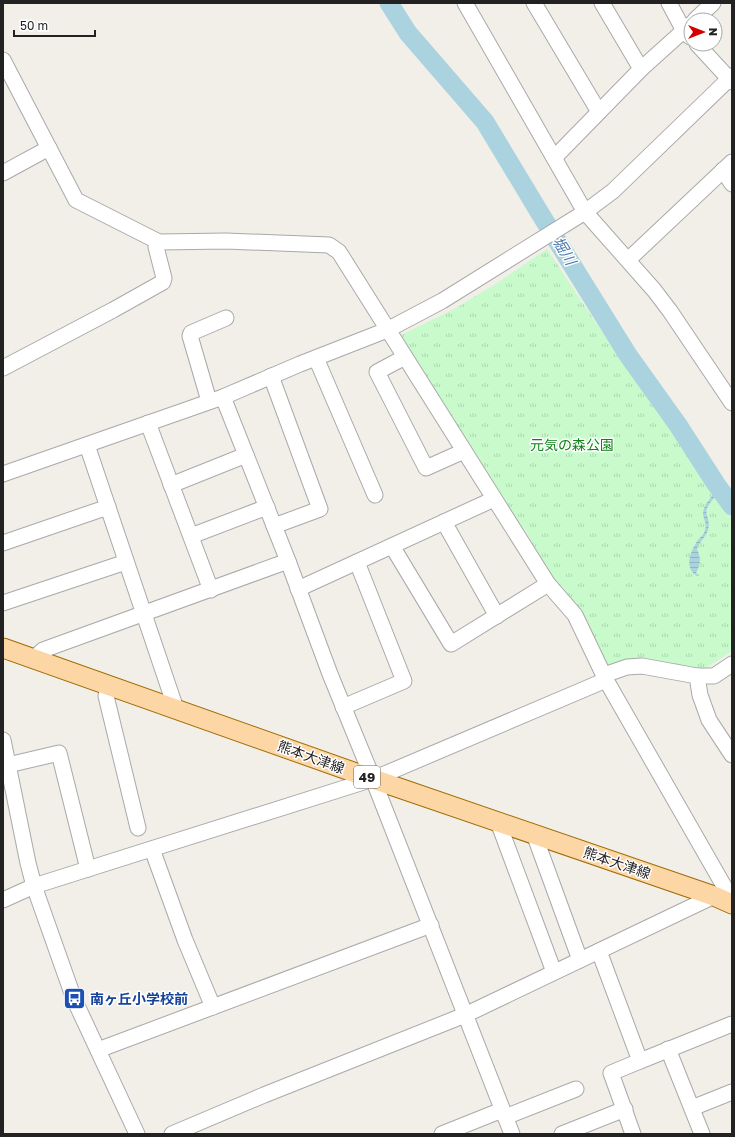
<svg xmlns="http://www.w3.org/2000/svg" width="735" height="1137" font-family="'Golos Text','Noto Sans JP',sans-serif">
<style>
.park{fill:url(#park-tufts)}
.water{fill:url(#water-rules)}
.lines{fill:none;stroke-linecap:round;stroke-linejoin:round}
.river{stroke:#aad3df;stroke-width:19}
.minor-casing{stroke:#a9a9a9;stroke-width:17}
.major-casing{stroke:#a06b00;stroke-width:21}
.minor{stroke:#fff;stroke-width:15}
.major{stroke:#fcd6a4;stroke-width:19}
.labels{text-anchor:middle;stroke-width:3;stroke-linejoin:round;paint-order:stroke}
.shield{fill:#fff;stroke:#646464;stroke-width:1}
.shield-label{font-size:13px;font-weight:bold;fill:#222}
.park-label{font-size:14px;fill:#0c8416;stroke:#fff}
.street-label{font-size:14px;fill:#222;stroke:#fff}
.transit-label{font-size:14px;font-weight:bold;fill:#164399;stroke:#fff;text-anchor:start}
.water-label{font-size:15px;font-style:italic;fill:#4a7aab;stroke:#fff}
</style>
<defs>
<pattern id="park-tufts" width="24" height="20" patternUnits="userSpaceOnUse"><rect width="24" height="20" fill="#c8facc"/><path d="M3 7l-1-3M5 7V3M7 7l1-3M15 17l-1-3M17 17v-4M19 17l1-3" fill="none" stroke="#acd6af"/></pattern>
<pattern id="water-rules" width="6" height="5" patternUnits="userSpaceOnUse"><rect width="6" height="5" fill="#aad3df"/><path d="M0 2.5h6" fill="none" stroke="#92b5bf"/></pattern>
</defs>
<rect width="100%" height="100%" fill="#f2efe9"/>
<!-- park -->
<path class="park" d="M547,249L606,338L657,406L707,486L732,519V651L697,674L605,672L548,576L526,531L496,498L395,338L456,308L500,281Z"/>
<!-- water -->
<path class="water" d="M713,495L715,497C698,516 712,513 708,530C706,537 699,542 697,549C701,558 701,564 696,573L700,576H697C684,568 690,553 696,543C699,538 704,535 705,530C707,524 704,520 703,514C703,506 709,500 713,495Z"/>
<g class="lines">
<!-- river -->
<path class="river" d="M389,3L408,33L485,122L541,215L628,355L678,425L716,484L732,506"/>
<defs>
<g id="minor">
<path d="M465,3L585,212L654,290L670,311L732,403"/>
<path d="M534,3L599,112"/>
<path d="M602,3L641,69"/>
<path d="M669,3L684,31L690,37"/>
<path d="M695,20L713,3"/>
<path d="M697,44L732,82"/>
<path d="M3,60L76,200L159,242L226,241L329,245L339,252L548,584L575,615L606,680L732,900"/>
<path d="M554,158L641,69L691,24"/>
<path d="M723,170L732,184"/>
<path d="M3,173L49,148"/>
<path d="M628,260L732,162"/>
<path d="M405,357L377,372L426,468L464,451"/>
<path d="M316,358L375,495"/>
<path d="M3,368L113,310L163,282L164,278L156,247L159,242"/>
<path d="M271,376L320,509L274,526"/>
<path d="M223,397L288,561L330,674L373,779L512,1134"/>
<path d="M209,401L190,336L191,333L226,318"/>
<path d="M148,423L211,590"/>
<path d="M87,445L176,709"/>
<path d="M3,474L223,397L300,364L387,330L442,301L585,212L613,191L732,76"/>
<path d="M171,485L246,455"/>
<path d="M444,522L497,616"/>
<path d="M191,536L267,507"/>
<path d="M3,543L108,507"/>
<path d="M392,546L451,644L548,584"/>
<path d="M298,589L494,499"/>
<path d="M3,603L126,562"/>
<path d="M33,659L43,650L288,561"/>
<path d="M604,675L627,667L642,666L697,676L700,695L709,720L732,755"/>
<path d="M697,676H714L732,664"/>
<path d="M108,685L106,696L138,828"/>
<path d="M343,707L404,681L357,562"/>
<path d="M3,740L28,863L34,886L74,999L137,1134"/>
<path d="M8,765L59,753L88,869"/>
<path d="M498,822L554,972"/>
<path d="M534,834L580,960"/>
<path d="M152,849L185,940L213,1007"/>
<path d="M3,900L34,886L373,779L606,680"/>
<path d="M599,951L640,1061L611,1073L633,1134"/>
<path d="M668,1049L702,1134"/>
<path d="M98,1050L431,925"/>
<path d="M640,1061L732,1024"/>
<path d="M692,1108L732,1092"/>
<path d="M505,1117L576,1089"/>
<path d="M172,1134L264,1095L465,1015L714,896"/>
<path d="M442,1134L502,1110"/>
<path d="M562,1134L625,1109"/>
</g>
<path id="major" d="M3,648L373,779L714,896L732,904"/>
</defs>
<!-- minor casing -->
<use href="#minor" class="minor-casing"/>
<!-- major casing -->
<use href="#major" class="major-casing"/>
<!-- minor -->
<use href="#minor" class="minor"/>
<!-- major -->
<use href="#major" class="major"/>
</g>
<!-- icons -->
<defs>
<symbol id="bus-square" viewBox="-11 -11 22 22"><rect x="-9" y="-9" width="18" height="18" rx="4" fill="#1a4fb4" stroke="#fff"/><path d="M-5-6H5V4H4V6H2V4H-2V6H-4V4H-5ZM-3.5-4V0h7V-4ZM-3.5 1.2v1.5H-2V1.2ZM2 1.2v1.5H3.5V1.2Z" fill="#fff"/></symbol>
</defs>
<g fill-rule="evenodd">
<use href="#bus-square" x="62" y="986" width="25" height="25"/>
</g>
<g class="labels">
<!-- shield labels -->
<rect class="shield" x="354" y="766" width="26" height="22" rx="3"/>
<g class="shield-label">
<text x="367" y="782">49</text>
</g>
<!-- park labels -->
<g class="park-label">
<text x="572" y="450">元気の森公園</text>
</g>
<!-- street labels -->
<g class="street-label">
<text transform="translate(311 757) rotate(20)" y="5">熊本大津線</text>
<text transform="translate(617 863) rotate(19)" y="5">熊本大津線</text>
</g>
<!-- transit labels -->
<g class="transit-label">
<text x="90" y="1004">南ヶ丘小学校前</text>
</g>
<!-- water labels -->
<g class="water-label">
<text transform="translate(564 251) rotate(59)" y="5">堀川</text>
</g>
</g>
<!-- border -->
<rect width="735" height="1137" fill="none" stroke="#222222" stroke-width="8"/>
<!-- north arrow -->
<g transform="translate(703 32) rotate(90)"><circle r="19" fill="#ffffff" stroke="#a7a7a7"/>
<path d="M0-3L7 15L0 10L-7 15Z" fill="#d40000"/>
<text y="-6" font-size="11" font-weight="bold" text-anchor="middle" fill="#222222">N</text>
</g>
<!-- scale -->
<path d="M14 30v6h81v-6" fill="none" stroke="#222222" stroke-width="2"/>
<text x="20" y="30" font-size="12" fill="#222222" stroke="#ffffff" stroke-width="3" paint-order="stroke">50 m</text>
</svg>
